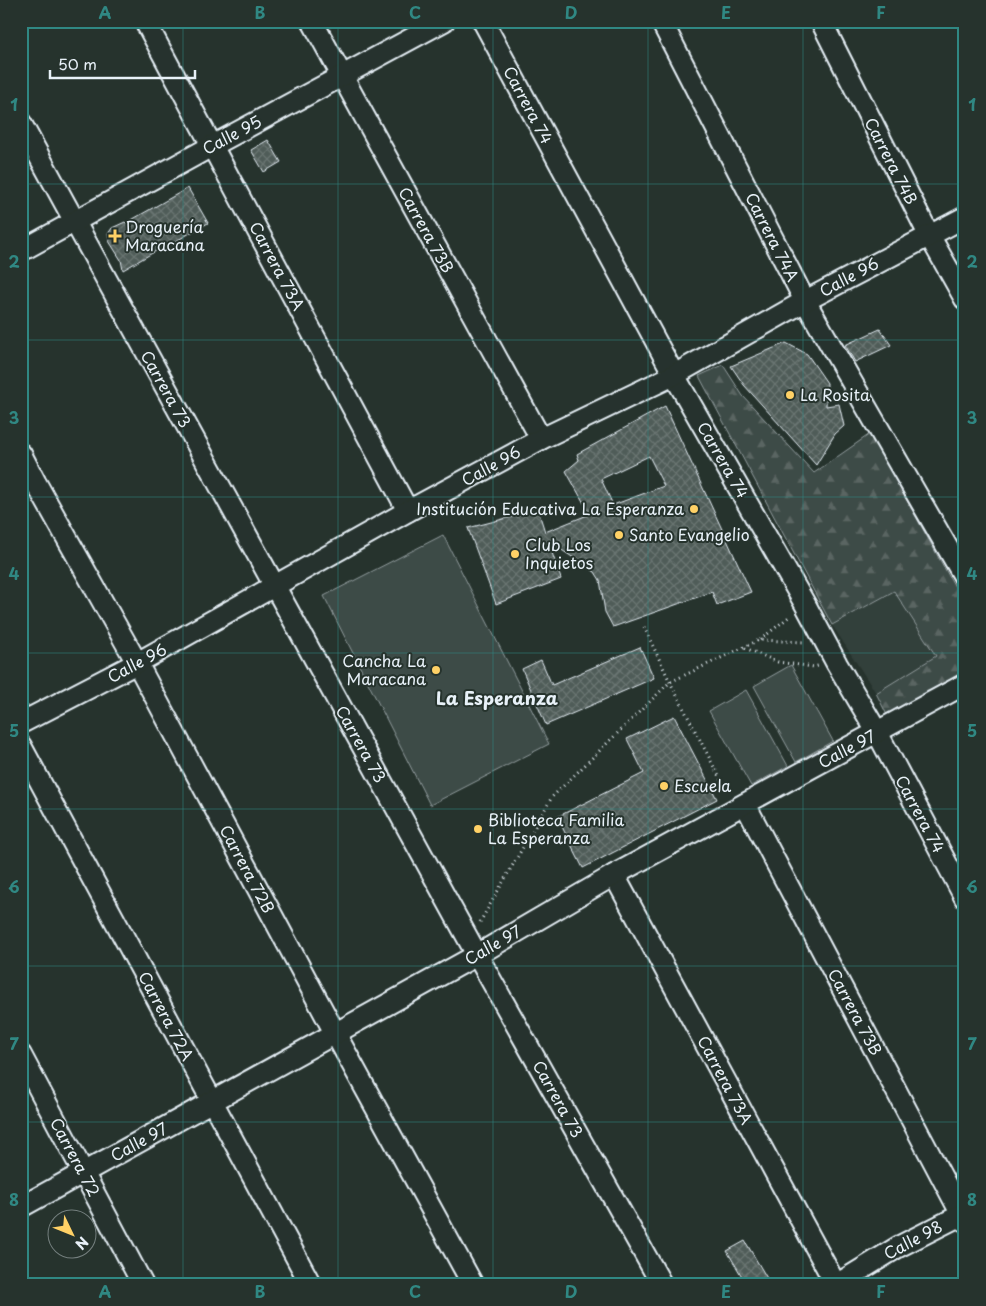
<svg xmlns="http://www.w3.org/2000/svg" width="986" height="1306" font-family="'Playpen Sans',sans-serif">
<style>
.built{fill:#333f3a}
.forest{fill:url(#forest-firs);stroke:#939ea0}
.park{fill:#3e4b47;stroke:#939ea0}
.building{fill:url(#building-cross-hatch);stroke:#e8f1f8;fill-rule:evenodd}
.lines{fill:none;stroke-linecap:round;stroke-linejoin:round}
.minor-casing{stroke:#e8f1f8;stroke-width:24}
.path{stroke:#e8f1f8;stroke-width:3;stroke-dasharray:1 4;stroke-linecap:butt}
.minor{stroke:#26332d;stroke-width:20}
.grid{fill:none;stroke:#308883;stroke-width:1;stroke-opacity:0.55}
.poi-dot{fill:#ffd166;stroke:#26332d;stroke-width:2}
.labels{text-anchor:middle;stroke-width:4;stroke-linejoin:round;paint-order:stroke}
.street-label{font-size:16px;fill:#e8f1f8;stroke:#26332d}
.poi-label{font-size:16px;fill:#e8f1f8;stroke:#26332d;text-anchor:start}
.neighbourhood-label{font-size:18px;font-weight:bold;fill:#e8f1f8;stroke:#26332d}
.neatline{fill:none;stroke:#308883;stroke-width:2}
.grid-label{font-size:16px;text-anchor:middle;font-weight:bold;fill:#308883}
</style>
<defs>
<pattern id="forest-firs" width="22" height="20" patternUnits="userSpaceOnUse" patternTransform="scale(1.25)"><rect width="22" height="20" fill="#3e4b47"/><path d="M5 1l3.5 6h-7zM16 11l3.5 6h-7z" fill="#5a6562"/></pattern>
<pattern id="building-cross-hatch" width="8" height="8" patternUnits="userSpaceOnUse" patternTransform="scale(1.25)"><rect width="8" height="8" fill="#505c59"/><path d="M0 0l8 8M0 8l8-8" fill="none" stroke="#697472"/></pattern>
</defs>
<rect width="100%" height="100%" fill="#26332d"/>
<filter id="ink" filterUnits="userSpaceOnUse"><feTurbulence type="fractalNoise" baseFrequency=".02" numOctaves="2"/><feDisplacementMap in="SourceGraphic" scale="10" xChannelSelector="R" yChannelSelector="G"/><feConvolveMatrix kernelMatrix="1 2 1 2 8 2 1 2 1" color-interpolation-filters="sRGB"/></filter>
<g filter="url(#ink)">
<!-- built -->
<path class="built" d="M894,591L936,656L876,693L832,625Z"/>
<!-- forest -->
<path class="forest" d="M723,365L743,396L814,473L870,434L965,605V674L888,717L876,693L936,656L894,591L832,625L699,376Z"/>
<!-- park -->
<g class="park">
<path d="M443,535L549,744L430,805L324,596Z"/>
<path d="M791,665L833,741L796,762L754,686Z"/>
<path d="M746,690L788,766L751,786L709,711Z"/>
</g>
<!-- building -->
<g class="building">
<path d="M268,140L281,162L264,172L251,150Z"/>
<path d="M188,188L208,223L162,249L161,248L123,270L121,260L109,241L108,234L112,228L125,222L126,223Z"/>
<path d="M880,329L891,345L855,362L845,345Z"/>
<path d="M786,343L807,354L827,383L826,406L839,404L844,426L835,434L816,465L744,385L731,366Z"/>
<path d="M665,406L751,592L717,605L712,592L613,627L605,612L600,580L595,572L548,541L561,579L496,604L468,528L538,510L545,532L590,514L566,471L579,460L577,454ZM649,456L664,486L613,505L601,479Z"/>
<path d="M640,647L654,678L546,725L522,669L541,660L552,685Z"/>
<path d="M674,716L717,799L583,868L557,817L644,773L627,739Z"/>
<path d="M745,1241L771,1285H747L727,1251Z"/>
</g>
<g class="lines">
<defs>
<g id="minor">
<path d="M145,21L408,511"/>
<path d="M312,21L541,439"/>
<path d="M483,21L674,375L805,604L837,664L877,732L965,898"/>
<path d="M661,21L805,301L965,578"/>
<path d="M821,21L929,235L965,299"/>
<path d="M21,123L75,222L477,955L662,1285"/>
<path d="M21,251L212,146L444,21"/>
<path d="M21,454L36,483L137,663L335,1033L473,1285"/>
<path d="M21,723L137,663L408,511L541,439L674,375L805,301L965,217"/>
<path d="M21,746L311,1285"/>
<path d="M745,804L965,1221"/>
<path d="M614,875L836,1285"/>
<path d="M21,1055L143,1285"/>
<path d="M21,1207L477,955L614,875L965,684"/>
<path d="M836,1285L898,1247L965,1213"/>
</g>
</defs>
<!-- minor casing -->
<use href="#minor" class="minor-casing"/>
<!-- path -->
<g class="path">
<path d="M644,627L670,682L727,792"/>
<path d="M760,640L790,616"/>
<path d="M745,648L778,662L814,667L818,666"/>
<path d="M480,922L552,797L670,682L759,640L805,642"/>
</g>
<!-- minor -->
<use href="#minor" class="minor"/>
</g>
</g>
<!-- grid -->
<path class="grid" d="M183,21V1285M338,21V1285M493,21V1285M648,21V1285M803,21V1285M21,184H965M21,340H965M21,497H965M21,653H965M21,809H965M21,966H965M21,1122H965"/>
<!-- markers -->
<g class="poi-dot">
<path d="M112.5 228.5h5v5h5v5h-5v5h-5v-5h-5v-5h5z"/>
<circle cx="790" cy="395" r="5"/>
<circle cx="694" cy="509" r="5"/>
<circle cx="619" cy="535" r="5"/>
<circle cx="515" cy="554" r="5"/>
<circle cx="436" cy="670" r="5"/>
<circle cx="664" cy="786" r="5"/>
<circle cx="478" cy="829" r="5"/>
</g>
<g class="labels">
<!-- street labels -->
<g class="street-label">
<text transform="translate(528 105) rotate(62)" y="6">Carrera 74</text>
<text transform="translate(232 135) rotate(-28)" y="6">Calle 95</text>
<text transform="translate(891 161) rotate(63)" y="6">Carrera 74B</text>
<text transform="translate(426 230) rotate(61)" y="6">Carrera 73B</text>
<text transform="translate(772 237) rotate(63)" y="6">Carrera 74A</text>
<text transform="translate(277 266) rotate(62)" y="6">Carrera 73A</text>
<text transform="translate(849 277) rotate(-28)" y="6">Calle 96</text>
<text transform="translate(166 389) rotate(61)" y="6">Carrera 73</text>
<text transform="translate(723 460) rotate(60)" y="6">Carrera 74</text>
<text transform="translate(491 466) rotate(-29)" y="6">Calle 96</text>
<text transform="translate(137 663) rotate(-28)" y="6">Calle 96</text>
<text transform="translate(361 744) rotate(61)" y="6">Carrera 73</text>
<text transform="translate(847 749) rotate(-28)" y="6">Calle 97</text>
<text transform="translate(920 814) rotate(62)" y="6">Carrera 74</text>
<text transform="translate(247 869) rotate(62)" y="6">Carrera 72B</text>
<text transform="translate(493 945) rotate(-30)" y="6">Calle 97</text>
<text transform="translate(855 1012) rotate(62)" y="6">Carrera 73B</text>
<text transform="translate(166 1016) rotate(62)" y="6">Carrera 72A</text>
<text transform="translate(725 1080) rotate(62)" y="6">Carrera 73A</text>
<text transform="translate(558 1099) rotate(61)" y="6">Carrera 73</text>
<text transform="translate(139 1142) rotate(-29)" y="6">Calle 97</text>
<text transform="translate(75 1157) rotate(62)" y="6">Carrera 72</text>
<text transform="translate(913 1240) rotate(-28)" y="6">Calle 98</text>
</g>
<!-- poi labels -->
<g class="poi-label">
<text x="125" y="233">Droguería<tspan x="125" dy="18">Maracana</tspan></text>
<text x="800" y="401">La Rosita</text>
<text x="684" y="515" text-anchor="end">Institución Educativa La Esperanza</text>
<text x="629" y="541">Santo Evangelio</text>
<text x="525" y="551">Club Los<tspan x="525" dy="18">Inquietos</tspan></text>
<text x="426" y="667" text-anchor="end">Cancha La<tspan x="426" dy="18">Maracana</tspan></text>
<text x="674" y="792">Escuela</text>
<text x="488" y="826">Biblioteca Familia<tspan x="488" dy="18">La Esperanza</tspan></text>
</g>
<!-- neighbourhood labels -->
<g class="neighbourhood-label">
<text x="497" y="705">La Esperanza</text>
</g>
</g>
<!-- margin -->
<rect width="986" height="1306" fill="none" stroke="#26332d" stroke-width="55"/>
<!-- north arrow -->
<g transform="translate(72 1234) rotate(133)"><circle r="24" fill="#26332d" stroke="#747f7e"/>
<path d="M0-4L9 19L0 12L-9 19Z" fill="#ffd166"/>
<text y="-8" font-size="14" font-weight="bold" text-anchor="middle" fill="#e8f1f8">N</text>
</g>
<!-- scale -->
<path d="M50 70v8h145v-8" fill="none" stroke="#e8f1f8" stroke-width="2.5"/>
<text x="58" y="70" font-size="15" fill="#e8f1f8" stroke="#26332d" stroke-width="4" paint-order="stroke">50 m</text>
<rect x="28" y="28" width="930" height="1250" class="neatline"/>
<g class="grid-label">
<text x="105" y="19">A</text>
<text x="260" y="19">B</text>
<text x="415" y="19">C</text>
<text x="571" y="19">D</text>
<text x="726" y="19">E</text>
<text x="881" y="19">F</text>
<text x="14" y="111">1</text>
<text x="972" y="111">1</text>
<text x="14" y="268">2</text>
<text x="972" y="268">2</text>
<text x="14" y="424">3</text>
<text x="972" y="424">3</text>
<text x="14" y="580">4</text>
<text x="972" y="580">4</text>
<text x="14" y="737">5</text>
<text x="972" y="737">5</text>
<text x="14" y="893">6</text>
<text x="972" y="893">6</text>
<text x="14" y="1050">7</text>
<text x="972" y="1050">7</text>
<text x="14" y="1206">8</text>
<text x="972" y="1206">8</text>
<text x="105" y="1298">A</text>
<text x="260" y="1298">B</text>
<text x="415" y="1298">C</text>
<text x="571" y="1298">D</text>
<text x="726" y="1298">E</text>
<text x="881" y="1298">F</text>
</g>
</svg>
